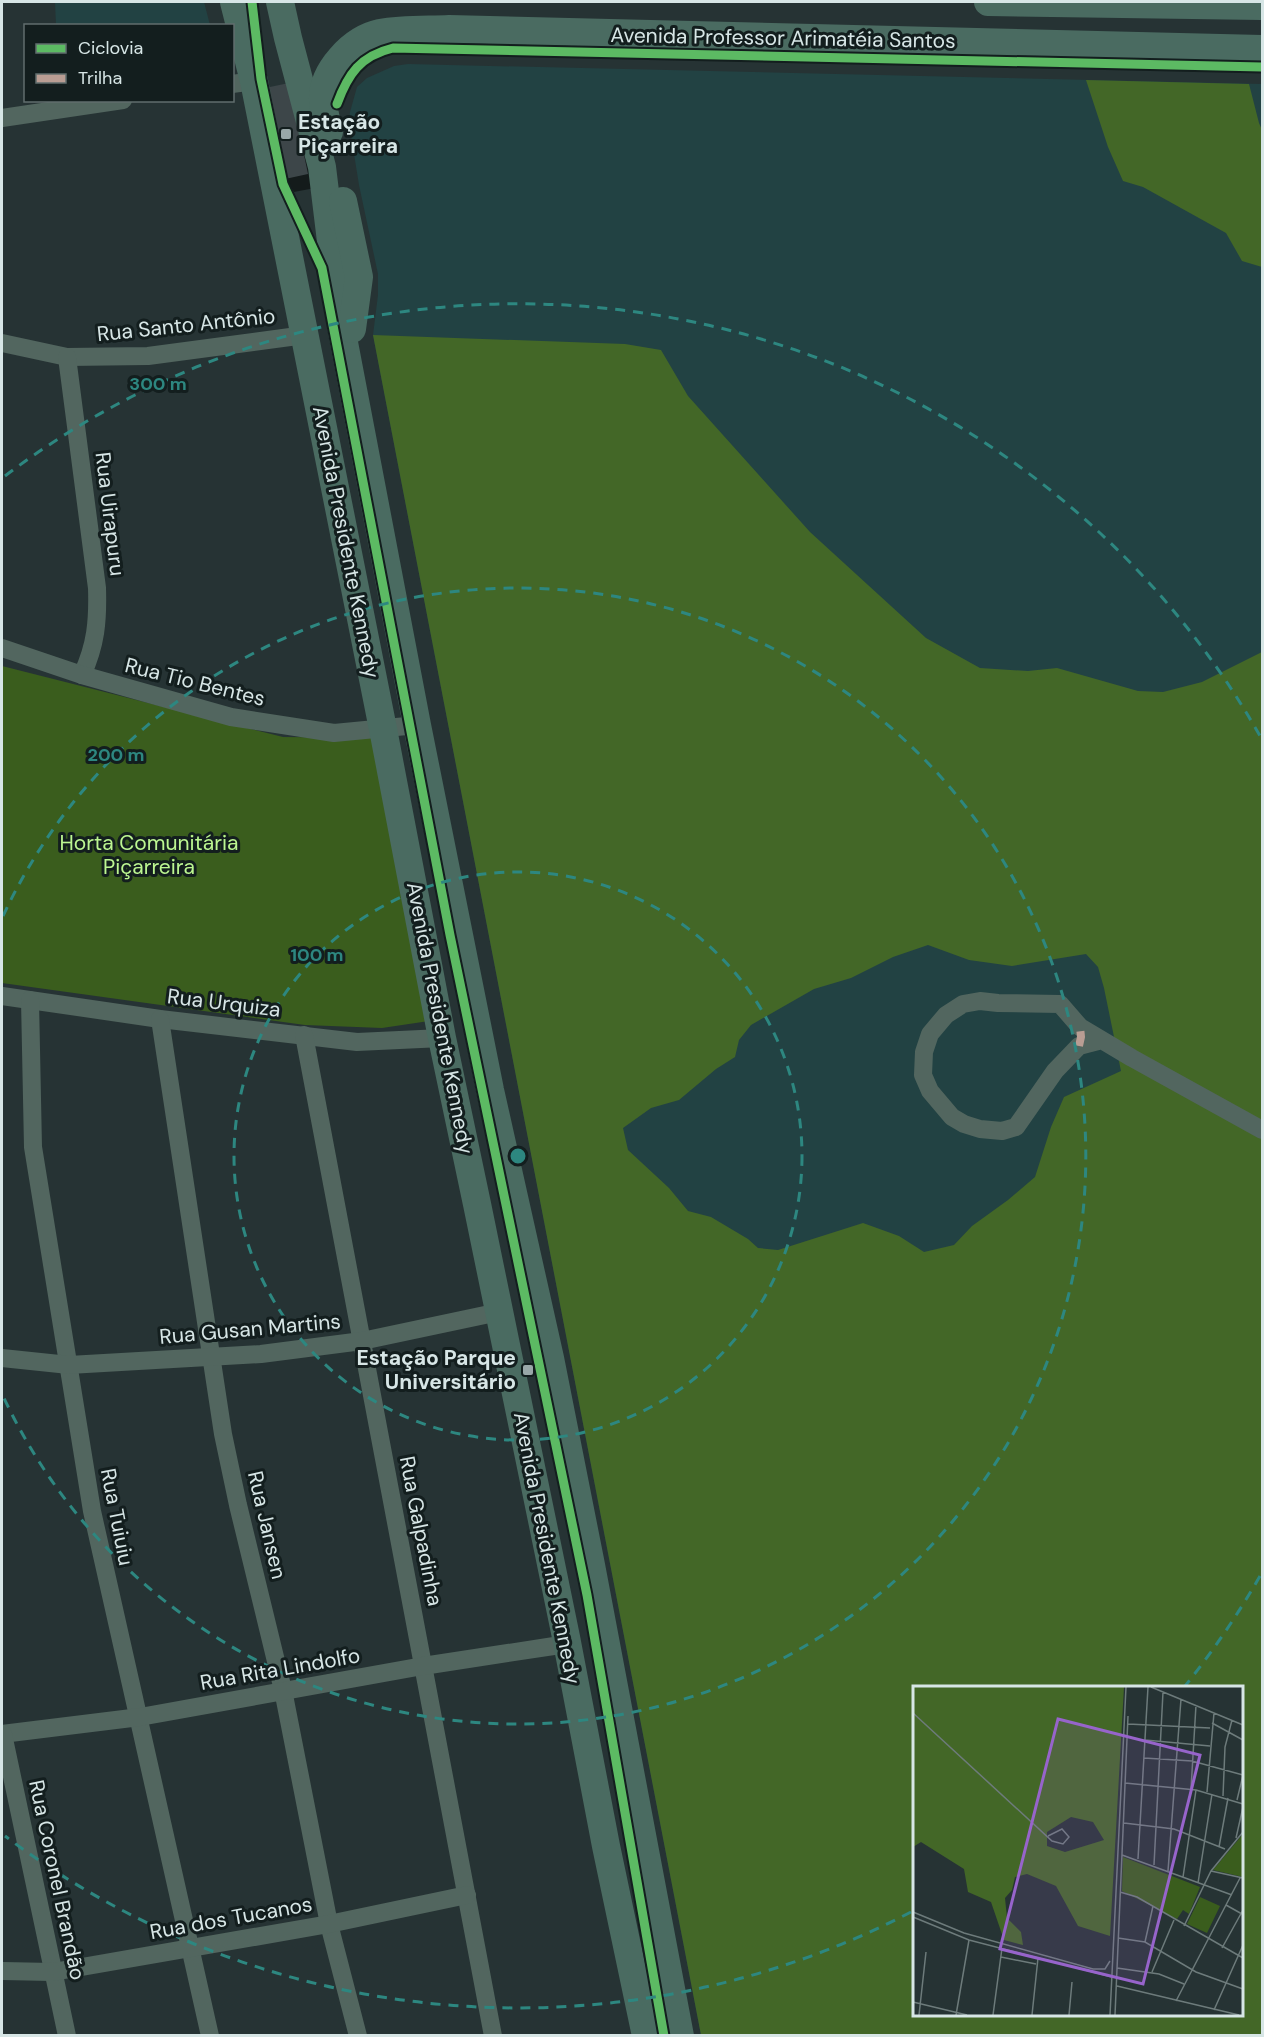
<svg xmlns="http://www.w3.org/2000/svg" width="1264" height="2037" font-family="'DM Sans',sans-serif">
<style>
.built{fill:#224243;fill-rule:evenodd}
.green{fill:#3a5d1d}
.forest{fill:#436727;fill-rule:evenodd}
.shadow{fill:#0007}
.building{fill:#3d4649}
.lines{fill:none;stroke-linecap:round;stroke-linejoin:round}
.minor{stroke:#52665f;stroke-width:18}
.primary{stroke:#4a6b61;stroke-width:28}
.quiet{stroke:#b99d93;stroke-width:8;stroke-dasharray:15 8;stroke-linecap:butt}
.cycleway-casing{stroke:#131e1e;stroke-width:13}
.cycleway{stroke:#5cba63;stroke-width:9}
.ring{fill:none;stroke:#2d8780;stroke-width:3;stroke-dasharray:10 8}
.poi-dot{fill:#99a7a8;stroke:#131e1e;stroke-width:2}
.labels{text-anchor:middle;stroke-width:6;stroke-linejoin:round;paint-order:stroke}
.street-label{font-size:21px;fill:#d7e6e6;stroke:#131e1e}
.poi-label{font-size:21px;font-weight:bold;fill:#d7e6e6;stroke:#131e1e;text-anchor:start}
.park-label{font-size:21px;fill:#bcf691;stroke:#131e1e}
.inset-road{fill:none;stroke:#6d7b7b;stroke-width:1.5}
.view{fill:#9764cb;fill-opacity:0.15;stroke:#9764cb;stroke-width:3}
.inset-edge{fill:none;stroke:#d7e6e6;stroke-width:3}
.centre{fill:#2d8780;stroke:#131e1e;stroke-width:3}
.ring-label{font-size:18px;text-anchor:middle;font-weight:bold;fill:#2d8780;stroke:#131e1e;stroke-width:6;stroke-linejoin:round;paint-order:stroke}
</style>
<rect width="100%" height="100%" fill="#263334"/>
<!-- built -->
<g class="built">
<path d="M55,2H204L210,25H56Z"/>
<path d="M408,64L1262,84V2035H701L373,335L378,295V274L359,185L349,123L350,112L357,87L367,78L394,66ZM914,1688H1242V2014H914Z"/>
</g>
<!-- green -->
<path class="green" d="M2,666L283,737L373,738L429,1021L382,1028L305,1025L2,983Z"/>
<!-- forest -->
<g class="forest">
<path d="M1086,80L1249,84L1259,123L1262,130V267L1242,261L1226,233L1143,187L1123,181L1108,147Z"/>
<path d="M373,335L625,344L661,350L688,396L810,532L926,638L980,668L1028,671L1057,668L1138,691L1163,692L1202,682L1262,652V2035H701ZM928,945L969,960L1012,966L1086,954L1098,967L1104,988L1121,1071L1064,1097L1051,1127L1035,1177L1008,1200L972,1226L954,1245L924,1252L899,1236L863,1223L778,1250L758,1248L748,1239L711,1217L688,1211L669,1188L628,1150L623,1128L651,1108L679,1100L716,1069L735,1057L739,1040L751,1025L814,989L851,978L893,957ZM914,1688H1242V2014H914Z"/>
</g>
<!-- shadow -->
<path class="shadow" d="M288,84L315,188L294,192L286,179Z"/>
<!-- building -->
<path class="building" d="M289,83L308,174L285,179L265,88Z"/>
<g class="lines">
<!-- minor -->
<g class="minor">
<path d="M232,84L254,81"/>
<path d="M2,118L123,100"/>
<path d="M2,343L67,357L148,356L305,335"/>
<path d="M67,357L97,588C98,621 96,645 82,675"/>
<path d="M2,648L82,675L231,717L334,733L417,725"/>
<path d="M2,996L160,1019L357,1042L442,1038"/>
<path d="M30,1000L33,1147L92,1511L210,2036"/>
<path d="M160,1019L223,1434L238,1505L283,1690L329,1924L358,2036"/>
<path d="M304,1035L493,2036"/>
<path d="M1102,1040L1079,1046L1055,1071L1016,1127L1002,1131L980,1129L964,1124L952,1117L930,1091L923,1075L924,1052L930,1034L946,1015L963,1004L980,1001L998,1003L1060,1004L1080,1027L1132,1058L1262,1130"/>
<path d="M2,1358L69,1365L261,1354L362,1341L499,1312"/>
<path d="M2,1734L140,1717L423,1666L567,1644"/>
<path d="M3,1734L67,2036"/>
<path d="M2,1971L53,1972L329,1924L467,1895"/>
</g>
<!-- primary -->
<g class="primary">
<path d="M234,2L254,81L383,729L442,1038L477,1204L566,1637L606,1846L646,2036"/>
<path d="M280,2L288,38L322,167L342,332L417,725L490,1090L550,1358L591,1565L680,2036"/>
<path d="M988,2L1262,6"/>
<path d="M329,132C327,122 323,110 323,100C322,71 352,39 380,33C402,29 426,30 449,29L1262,49"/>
<path d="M343,201L359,277L352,329"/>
</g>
<!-- quiet -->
<path class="quiet" d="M1079,1046L1081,1037L1080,1027"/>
<defs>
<g id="cycleway">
<path d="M252,2L261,79L283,184L322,268L450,935L587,1595L664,2036"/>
<path d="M337,104C348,74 360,56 393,48L1262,67"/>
</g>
</defs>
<!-- cycleway casing -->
<use href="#cycleway" class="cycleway-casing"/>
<!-- cycleway -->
<use href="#cycleway" class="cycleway"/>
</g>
<!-- distance rings -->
<g class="ring">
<circle cx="518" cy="1156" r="284"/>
<path d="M3 916A568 568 0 1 1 3 1396"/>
<path d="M1260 1576A852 852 0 0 1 1185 1686M911 1912A852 852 0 0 1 5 1836M5 476A852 852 0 0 1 1260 736"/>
</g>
<!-- markers -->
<g class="poi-dot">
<rect x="280" y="128" width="12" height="12" rx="3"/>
<rect x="522" y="1364" width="12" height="12" rx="3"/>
</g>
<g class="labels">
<!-- street labels -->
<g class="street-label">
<text transform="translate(783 38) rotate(1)" y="7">Avenida Professor Arimatéia Santos</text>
<text transform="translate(186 325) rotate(-6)" y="7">Rua Santo Antônio</text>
<text transform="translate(110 514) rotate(83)" y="7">Rua Uirapuru</text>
<text transform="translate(346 542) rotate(79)" y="7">Avenida Presidente Kennedy</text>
<text transform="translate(195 682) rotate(14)" y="7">Rua Tio Bentes</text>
<text transform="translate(224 1003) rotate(7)" y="7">Rua Urquiza</text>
<text transform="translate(440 1018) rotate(79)" y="7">Avenida Presidente Kennedy</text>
<text transform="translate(250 1329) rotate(-5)" y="7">Rua Gusan Martins</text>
<text transform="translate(117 1517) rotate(79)" y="7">Rua Tuiuiu</text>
<text transform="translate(267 1525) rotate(77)" y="7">Rua Jansen</text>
<text transform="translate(421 1531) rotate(79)" y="7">Rua Galpadinha</text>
<text transform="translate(547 1548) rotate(79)" y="7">Avenida Presidente Kennedy</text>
<text transform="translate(280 1669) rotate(-10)" y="7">Rua Rita Lindolfo</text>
<text transform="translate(57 1880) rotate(78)" y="7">Rua Coronel Brandão</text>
<text transform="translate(231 1918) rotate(-10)" y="7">Rua dos Tucanos</text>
</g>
<!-- poi labels -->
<g class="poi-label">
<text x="298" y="129">Estação<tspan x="298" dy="24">Piçarreira</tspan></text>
<text x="516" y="1365" text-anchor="end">Estação Parque<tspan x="516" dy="24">Universitário</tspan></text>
</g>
<!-- park labels -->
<g class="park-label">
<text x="149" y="850">Horta Comunitária<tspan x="149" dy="24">Piçarreira</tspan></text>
</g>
</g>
<!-- overview -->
<g transform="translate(913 1686)">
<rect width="330" height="330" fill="#263334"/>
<path d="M330,148V191L300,184ZM210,171L287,201L276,228L270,224L264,233L209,205ZM287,211L307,220L294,247L274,238Z" fill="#3a5d1d"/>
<path d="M0,1H211L197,250L165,240L143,200L114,188L102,191L99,204L92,212L94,232L108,246L110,259L91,254L78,216L55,206L51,183L8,156L0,161ZM158,131L180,136L191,154L152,166L134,160V146Z" fill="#436727" fill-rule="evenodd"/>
<path class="inset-road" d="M238,1L330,39M0,27L139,155L150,158L156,151L149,143L135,150M299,37L330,54M215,38L297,42M232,54L297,60M231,72L279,75L330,89M212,97L283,104L330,118M278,103L283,19M294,106L301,27M310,110L312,61L319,34M324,114L330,89M211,137L261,143L312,163M323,152L330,121M306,161L315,112M209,169L319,209M225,173L235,1M241,179L250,6M255,185L268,13M298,185L330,192M270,191L283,104M285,197L299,108M207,206L224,211L330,272M313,219L329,228M0,226L51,247L180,283H192L197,275M0,231L56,254L199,291M271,240L298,185L330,146M205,252L232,256L283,286L330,303M232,256L240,220M309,262L330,224M88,271L123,278M204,282L246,288L271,298M239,286L261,234M204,300L326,329M263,315L327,192M0,316L54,329M301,324L330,259M6,329L13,266M43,329L56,254M80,329L89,262M119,329L125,272M156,329L159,296M197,329L213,1M202,329L215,30"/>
<path class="view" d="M145,33L287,69L230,298L87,263Z"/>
<rect width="330" height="330" class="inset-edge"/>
</g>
<circle cx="518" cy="1156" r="9" class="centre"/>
<g class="ring-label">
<text x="158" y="390">300 m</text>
<text x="116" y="761">200 m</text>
<text x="317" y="961">100 m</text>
</g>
<!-- border -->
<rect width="1264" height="2037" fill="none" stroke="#d7e6e6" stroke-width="6"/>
<!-- legend -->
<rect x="24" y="24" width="210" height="78" fill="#131e1e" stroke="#616e6e" stroke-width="1.5"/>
<rect x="36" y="44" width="30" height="9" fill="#5cba63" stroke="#616e6e" stroke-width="1.5"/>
<text x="78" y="54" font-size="18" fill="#d7e6e6">Ciclovia</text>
<rect x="36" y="74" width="30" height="9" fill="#b99d93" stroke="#616e6e" stroke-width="1.5"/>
<text x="78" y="84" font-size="18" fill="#d7e6e6">Trilha</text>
</svg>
